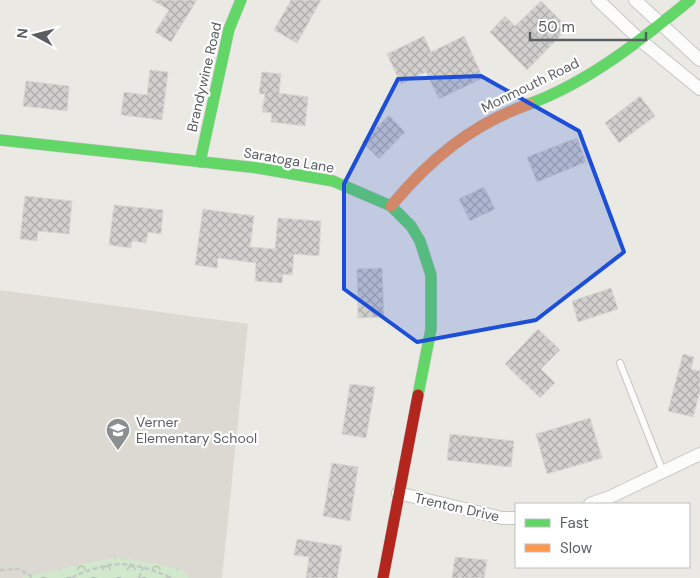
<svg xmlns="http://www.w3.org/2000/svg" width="700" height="578" font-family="'DM Sans',sans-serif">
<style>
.education{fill:#dcd9d3}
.park{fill:url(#park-crowns)}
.building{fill:url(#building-cross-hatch);stroke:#dad7d3}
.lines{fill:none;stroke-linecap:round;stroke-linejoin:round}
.lane-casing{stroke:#c6c6c5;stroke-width:8}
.street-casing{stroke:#c6c6c5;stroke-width:14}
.fast-casing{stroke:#c6c7c6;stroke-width:12}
.slow-casing{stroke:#c6c7c6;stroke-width:12}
.jam-casing{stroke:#c6c7c6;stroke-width:12}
.path{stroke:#c4cbc7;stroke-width:2.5;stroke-dasharray:5 2.5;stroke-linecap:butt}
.lane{stroke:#fcfcfb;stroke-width:6}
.street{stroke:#fcfcfb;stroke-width:12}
.fast{stroke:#63d668;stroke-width:11}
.slow{stroke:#ff974d;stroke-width:11}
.jam{stroke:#b3261e;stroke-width:11}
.marked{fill:#1d4ed8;fill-opacity:0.2;stroke:#1d4ed8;stroke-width:4;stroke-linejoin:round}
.labels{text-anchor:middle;stroke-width:4.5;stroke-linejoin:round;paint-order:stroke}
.street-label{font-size:14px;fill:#595e63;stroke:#fff}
.poi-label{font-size:14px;fill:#595e63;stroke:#fff;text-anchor:start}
</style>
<defs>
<pattern id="park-crowns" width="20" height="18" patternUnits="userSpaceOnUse" patternTransform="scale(1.25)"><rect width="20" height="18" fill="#d2e8cd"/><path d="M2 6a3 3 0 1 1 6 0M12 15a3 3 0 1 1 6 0" fill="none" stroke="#adbfaa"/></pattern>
<pattern id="building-cross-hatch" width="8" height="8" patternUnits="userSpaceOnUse" patternTransform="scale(1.25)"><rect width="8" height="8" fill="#d2d0ce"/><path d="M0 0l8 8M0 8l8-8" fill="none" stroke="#adacab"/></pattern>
</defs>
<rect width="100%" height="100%" fill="#eae9e4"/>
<!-- education -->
<path class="education" d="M0,290L248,324L222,578H0Z"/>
<!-- park -->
<path class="park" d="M117,557L181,569L189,578H20Z"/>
<!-- building -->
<g class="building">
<path d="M152,0H197L171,42L155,32L169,10Z"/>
<path d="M291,0H321L297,43L274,30Z"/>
<path d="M541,1L568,28L527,70L490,32L505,16L515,26Z"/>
<path d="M424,36L431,52L464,36L483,78L439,99L426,72L401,84L387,54Z"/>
<path d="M150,70L168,72L162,120L121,115L124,92L147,95Z"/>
<path d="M262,72L281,74L279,93L308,97L305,126L271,122L272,113L262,112L265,94H259Z"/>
<path d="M26,81L69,86L67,111L23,106Z"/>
<path d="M640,96L655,116L619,143L605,123Z"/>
<path d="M389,115L405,132L379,159L362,142Z"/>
<path d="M577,138L586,162L537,182L527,157Z"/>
<path d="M484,187L495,209L470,221L459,199Z"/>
<path d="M25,196L72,201L69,234L38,231L37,241L20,239Z"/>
<path d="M114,205L163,210L161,234L148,232L146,243L132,241L131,248L109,245Z"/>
<path d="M203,209L254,216L250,247L275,249L278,218L321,221L319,256L294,254L292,275L283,274L282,283L255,281L256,263L218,258L217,268L195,265Z"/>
<path d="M382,268L384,317L358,318L357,269Z"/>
<path d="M611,288L618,309L578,322L572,301Z"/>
<path d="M538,329L560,350L541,369L555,383L540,398L505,364Z"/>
<path d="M683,354L694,357L691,369L700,371V391L693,417L668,411Z"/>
<path d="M350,384L375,387L366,438L342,434Z"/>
<path d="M590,418L602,458L547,474L536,434Z"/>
<path d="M450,434L514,441L511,467L447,460Z"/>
<path d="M332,463L358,467L350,521L323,516Z"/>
<path d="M297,539L342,546L337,578H306L309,557L294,555Z"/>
<path d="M455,557L487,560L484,578H452Z"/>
</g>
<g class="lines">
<defs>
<path id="lane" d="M620,363L663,472"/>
<g id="street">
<path d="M598,0L640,40L700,89"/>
<path d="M635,0L700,60"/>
<path d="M398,493L502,518H516"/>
<path d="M590,504L610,497L700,454"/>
</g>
<g id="fast">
<path d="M529,104C589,82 641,40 690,0"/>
<path d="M0,140L258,168L333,181L391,206L411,226L420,241L431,275V329L418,395"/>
<path d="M200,162L229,29L241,0"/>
</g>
<path id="slow" d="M391,206C430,159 471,125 529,104"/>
<path id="jam" d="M383,578L418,395"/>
</defs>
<!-- lane casing -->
<use href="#lane" class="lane-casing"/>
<!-- street casing -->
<use href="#street" class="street-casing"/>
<!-- fast casing -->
<use href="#fast" class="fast-casing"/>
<!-- slow casing -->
<use href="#slow" class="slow-casing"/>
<!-- jam casing -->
<use href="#jam" class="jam-casing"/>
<!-- path -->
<g class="path">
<path d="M0,570L19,569L30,575L31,578"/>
<path d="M72,578C77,574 84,572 90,570C124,559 140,565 172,578"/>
<path d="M139,578L143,567"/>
</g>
<!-- lane -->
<use href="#lane" class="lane"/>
<!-- street -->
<use href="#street" class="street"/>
<!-- fast -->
<use href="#fast" class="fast"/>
<!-- slow -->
<use href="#slow" class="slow"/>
<!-- jam -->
<use href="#jam" class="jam"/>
</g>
<!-- marked area -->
<path class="marked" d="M481,76L579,131L624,252L536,320L417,342L344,289V184L398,79Z"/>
<!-- icons -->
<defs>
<symbol id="school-pin" viewBox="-11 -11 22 30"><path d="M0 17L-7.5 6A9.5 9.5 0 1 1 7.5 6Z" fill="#8c8f90" stroke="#fff"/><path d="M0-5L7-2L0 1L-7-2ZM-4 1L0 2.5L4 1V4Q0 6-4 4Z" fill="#fff"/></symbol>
</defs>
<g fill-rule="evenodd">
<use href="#school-pin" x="104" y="416" width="28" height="38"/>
</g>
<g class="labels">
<!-- street labels -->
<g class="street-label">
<text transform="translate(204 77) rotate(-77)" y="5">Brandywine Road</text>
<text transform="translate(530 85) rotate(-26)" y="5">Monmouth Road</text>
<text transform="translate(289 160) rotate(10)" y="5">Saratoga Lane</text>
<text transform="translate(457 507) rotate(13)" y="5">Trenton Drive</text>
</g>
<!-- poi labels -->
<g class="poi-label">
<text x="136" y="427">Verner<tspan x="136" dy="16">Elementary School</tspan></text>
</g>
</g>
<!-- legend -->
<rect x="515" y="503" width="175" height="65" fill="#ffffff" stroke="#bdbfc1"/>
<rect x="525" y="519" width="25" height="8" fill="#63d668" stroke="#bdbfc1"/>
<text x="560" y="528" font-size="15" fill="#595e63">Fast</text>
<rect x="525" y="544" width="25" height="8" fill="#ff974d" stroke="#bdbfc1"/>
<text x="560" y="553" font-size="15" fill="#595e63">Slow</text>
<!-- north arrow -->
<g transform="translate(35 35) rotate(277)" stroke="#ffffff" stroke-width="4" paint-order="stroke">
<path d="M0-4L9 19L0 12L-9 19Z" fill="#595e63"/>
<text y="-8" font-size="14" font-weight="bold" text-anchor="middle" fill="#595e63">N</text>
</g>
<!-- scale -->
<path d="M530 32v8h116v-8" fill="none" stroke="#595e63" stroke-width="2.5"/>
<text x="538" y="32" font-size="15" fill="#595e63" stroke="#ffffff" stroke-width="4" paint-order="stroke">50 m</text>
</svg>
